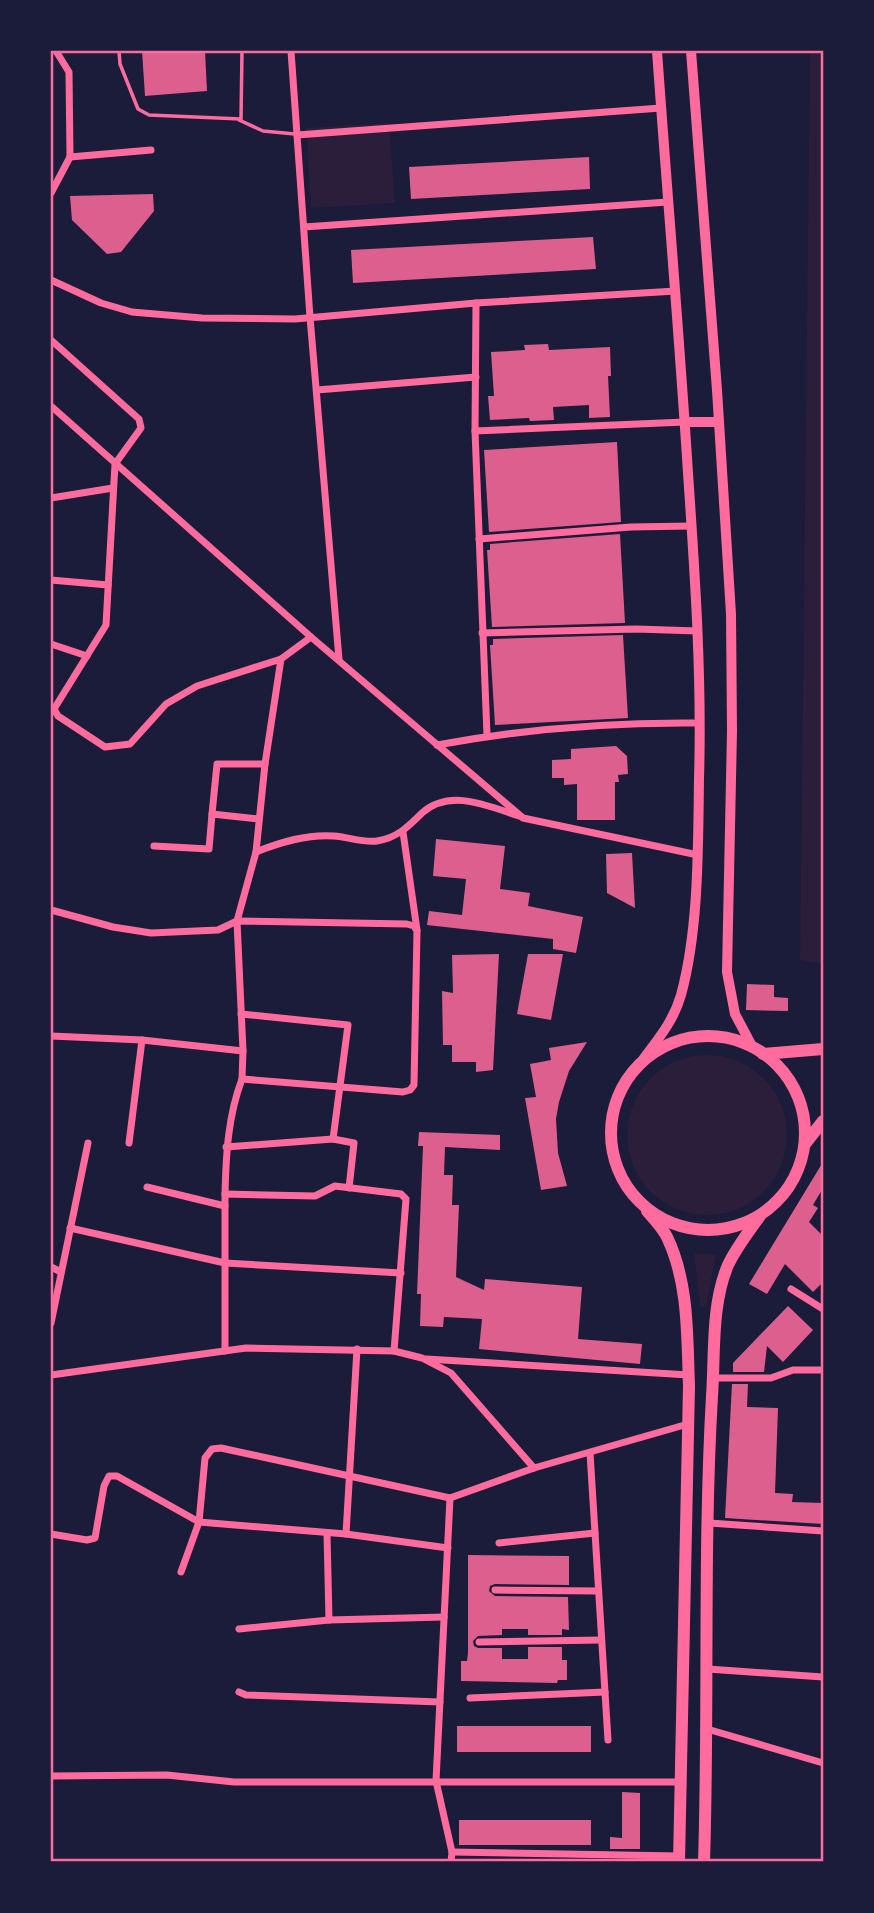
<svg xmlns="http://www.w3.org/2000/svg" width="874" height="1913" font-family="'Source Sans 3',sans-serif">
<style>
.green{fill:#2a1e3b}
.building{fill:#dd5f8e}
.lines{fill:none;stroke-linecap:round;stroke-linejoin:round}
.service{stroke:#ff6b9d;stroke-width:3.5}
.minor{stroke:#ff6b9d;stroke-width:7}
.secondary{stroke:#ff6b9d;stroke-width:10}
.primary{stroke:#ff6b9d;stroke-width:12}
.neatline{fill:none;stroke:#ff6b9d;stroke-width:2.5}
</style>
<rect width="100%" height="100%" fill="#1b1b3a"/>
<!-- green -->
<g class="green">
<path d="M810,51H823V964L800,960Z"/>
<path d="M389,123L395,203L311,208L306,128Z"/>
<circle cx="707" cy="1135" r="80"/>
<path d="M694,1253L716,1255L706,1308L700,1307Z"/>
</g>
<!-- building -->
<g class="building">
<path d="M142,51H205L207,91L145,96Z"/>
<path d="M589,157L590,189L411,199L409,167Z"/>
<path d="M153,194L154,211L121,252L107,254L72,220L70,196Z"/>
<path d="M593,237L596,269L353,283L351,250Z"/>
<path d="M548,344L549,350L610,347L611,376H608L610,417L589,418V405L553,407L554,420L530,421L529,418L490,420L488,396H494L491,352L525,350L524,345Z"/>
<path d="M617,442L621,522L489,532L484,450Z"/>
<path d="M620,534L625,623L492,627L487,550H490V544Z"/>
<path d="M623,635L628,718L495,725L490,645H493V639Z"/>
<path d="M616,746L627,756L628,774L618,775L619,782H615V820H577V784L564,785V778H552V760L571,759V749Z"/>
<path d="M436,839L505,846L500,889L530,893L528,906L583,917L576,953L553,949V939L427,925L429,911L462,915L466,879L433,876Z"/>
<path d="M632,853L635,908L607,893L606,854Z"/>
<path d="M499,954L493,1070L476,1072V1062H452V1045H443L442,991L453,993L452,955Z"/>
<path d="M528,954H563L551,1020L517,1014Z"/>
<path d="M747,984L774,985V997L788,998V1011L746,1010Z"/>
<path d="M587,1042L569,1071L559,1102L556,1119L558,1153L567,1186L541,1190L525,1098L536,1097L530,1064L551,1060L549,1048Z"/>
<path d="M419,1132L500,1135V1150L445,1147L444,1175H453L452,1205H459L456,1277L484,1290L485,1279L582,1287L578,1339L642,1344L640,1364L479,1349L482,1319L444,1317L443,1327L420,1326L421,1294H417L423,1146H418Z"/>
<path d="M823,1162V1188L813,1205L818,1208L809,1222L823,1236V1282L813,1292L785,1264L767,1294L749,1284Z"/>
<path d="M788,1306L813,1330L783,1362L767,1346L764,1372H733V1363Z"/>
<path d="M732,1384H748L747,1407L778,1408L775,1493L793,1494L792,1502L823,1503V1524L725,1518Z"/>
<path d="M468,1555L569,1556V1585L495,1584L490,1586L489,1591L495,1596L568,1597L569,1630L562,1629V1635H528V1629H502V1635L478,1636L473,1641L474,1646L478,1648H502V1659H528V1647H562V1660H567V1680H558L557,1683L461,1681V1661H467L468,1653Z"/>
<rect x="457" y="1726" width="134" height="26"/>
<path d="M622,1792L640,1793V1849H610V1837L622,1838Z"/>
<rect x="459" y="1820" width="132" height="25"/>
</g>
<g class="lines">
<!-- service -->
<g class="service">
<path d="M119,51L120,64L138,109L149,115L241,119L242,51"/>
<path d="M239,120L263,131L295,134"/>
</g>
<!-- minor -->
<g class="minor">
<path d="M291,51L310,317L339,659"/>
<path d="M297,135L661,108"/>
<path d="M70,157L151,150"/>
<path d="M51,193L70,157L69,72L56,51"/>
<path d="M304,227L668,202"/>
<path d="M51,280L101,303L132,312L202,318L295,319L476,303L676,291"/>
<path d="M476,303L475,431L487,735"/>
<path d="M51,340L139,419L141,428L115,464L106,625L54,709L58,716L105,747L130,744L166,704L197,686L281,659"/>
<path d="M317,390L476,377"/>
<path d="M51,406L311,637L523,818L698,855"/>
<path d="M475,431L685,422"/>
<path d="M51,498L113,488"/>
<path d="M479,539L631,527L691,526"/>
<path d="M51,580L108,585"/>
<path d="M482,633L636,629L698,631"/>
<path d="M51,644L87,656"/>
<path d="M437,745C523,729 612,722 700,723"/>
<path d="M212,814L217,764H265"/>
<path d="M403,832L417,930"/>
<path d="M154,846L209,849L212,814L259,819"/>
<path d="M256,852C281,842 307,834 334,836C348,837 364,843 377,841C397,838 409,826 422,813C450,788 488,806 519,816"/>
<path d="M51,910L113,927L151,933L218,930L237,921L256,852L265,764L281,659L311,637"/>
<path d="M237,921L407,924L414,926L417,931L414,1085L410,1090L403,1092L242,1079L243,1051Z"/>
<path d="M241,1014L348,1025L333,1139L354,1143L349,1188"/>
<path d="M51,1036L142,1040L243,1051"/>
<path d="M129,1143L142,1040"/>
<path d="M226,1147L333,1139"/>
<path d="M147,1187L225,1206"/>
<path d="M225,1194C226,1154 228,1116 242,1079"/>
<path d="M70,1228L225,1263L401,1273"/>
<path d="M51,1267L61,1272"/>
<path d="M791,1289L823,1309"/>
<path d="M51,1323L88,1143"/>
<path d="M225,1351V1194L315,1196L335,1186L401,1194L406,1199L394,1351"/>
<path d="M426,1359L689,1375"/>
<path d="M51,1375L246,1348L394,1351L422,1358L451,1373L534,1468"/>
<path d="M714,1378H771L793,1370H823"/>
<path d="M590,1453L608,1740"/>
<path d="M450,1498L436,1781L452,1852L451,1862"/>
<path d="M709,1523L823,1531"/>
<path d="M327,1533L329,1620"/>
<path d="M51,1534L87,1540L95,1538L104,1486L109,1476H117L199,1522L205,1458L212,1449L221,1448L450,1498L534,1468L688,1424"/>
<path d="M346,1534L357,1349"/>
<path d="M499,1543L595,1533"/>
<path d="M181,1572L199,1522L346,1534L448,1548"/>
<path d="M495,1590L598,1591"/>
<path d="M239,1629L329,1620L444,1617"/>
<path d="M479,1642L601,1640"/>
<path d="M708,1669L823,1677"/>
<path d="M239,1692L246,1695L440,1702"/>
<path d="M470,1698L605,1692"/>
<path d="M707,1729L823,1763"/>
<path d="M51,1776L167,1775L234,1782H680"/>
<path d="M452,1852L679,1856"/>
</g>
<!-- secondary -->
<g class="secondary">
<path d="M691,51L717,390L731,614L732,731L727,972L735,1014L753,1048"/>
<path d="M685,422H719"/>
<path d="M644,1058C659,1038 674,1020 681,995C699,929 698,847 699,779C702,677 695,575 688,473C679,332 667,191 657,51"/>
</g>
<!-- primary -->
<g class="primary">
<circle cx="708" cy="1133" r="97"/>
<path d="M763,1054L823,1049"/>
<path d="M805,1144L823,1121"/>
<path d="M647,1211C654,1219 662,1227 667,1237C689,1283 687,1336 689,1386L679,1862"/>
<path d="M704,1862C709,1707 703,1551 712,1396C715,1354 711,1305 728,1265C736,1248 748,1232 760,1216"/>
</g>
</g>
<!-- border -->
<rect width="874" height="1913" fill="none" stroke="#1b1b3a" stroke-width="105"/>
<rect x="52" y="52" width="770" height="1808" class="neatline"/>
</svg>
